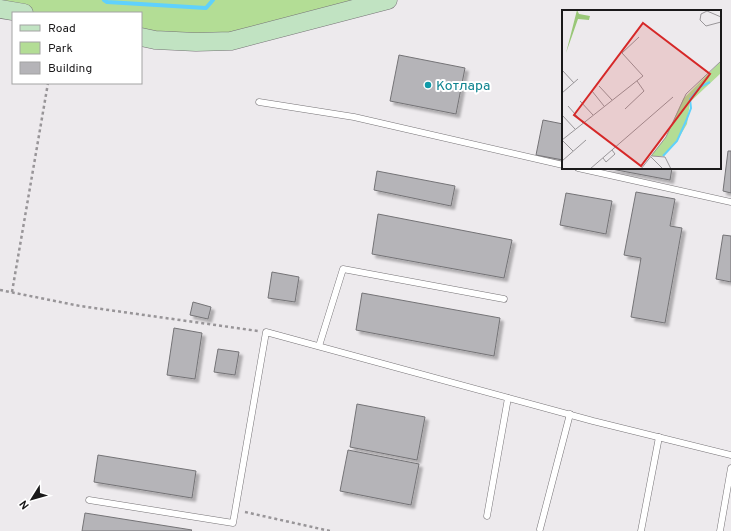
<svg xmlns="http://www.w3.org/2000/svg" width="731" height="531" font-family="Overpass,sans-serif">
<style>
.green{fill:#b3dd95}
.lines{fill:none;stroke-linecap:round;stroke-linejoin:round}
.stream{stroke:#60d1fb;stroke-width:4}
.building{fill:#b5b4b8;stroke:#747376;filter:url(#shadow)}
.lane-casing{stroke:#767376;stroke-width:7}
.secondary-casing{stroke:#767376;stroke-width:19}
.path{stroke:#989598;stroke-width:2.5;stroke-dasharray:3 3;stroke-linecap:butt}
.lane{stroke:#fff;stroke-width:6}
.secondary{stroke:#c1e3c2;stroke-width:18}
.culture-dot{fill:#0f9aa8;stroke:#fff;stroke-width:1.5}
.labels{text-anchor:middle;stroke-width:4;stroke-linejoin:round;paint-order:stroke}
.culture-label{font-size:14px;fill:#0d838f;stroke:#fff;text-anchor:start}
.inset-river{fill:none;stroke:#60d1fb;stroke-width:2}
.inset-road{fill:none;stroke:#999699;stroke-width:1}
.view{fill:#d62828;fill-opacity:0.15;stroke:#d62828;stroke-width:2}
.inset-edge{fill:none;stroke:#1a191a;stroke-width:2}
</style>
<defs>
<filter id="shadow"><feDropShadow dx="3.5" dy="3.5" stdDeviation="1" flood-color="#0004"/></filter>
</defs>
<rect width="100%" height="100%" fill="#edeaed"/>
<!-- green -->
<path class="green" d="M0,0H388L231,41L141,37V13H24L0,9Z"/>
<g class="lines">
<!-- stream -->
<path class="stream" d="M104,0L107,2L206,8L213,0"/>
</g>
<!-- building -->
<g class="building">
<path d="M399,55L465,68L456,114L390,101Z"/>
<path d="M543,120L563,124V160L536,155Z"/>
<path d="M728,151H731V193L723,191Z"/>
<path d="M606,168H672L670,180Z"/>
<path d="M377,171L455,186L451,206L374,190Z"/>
<path d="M636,192L675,199L670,226L682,228L665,323L631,317L641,258L624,255Z"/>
<path d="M566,193L612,201L606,234L560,225Z"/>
<path d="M378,214L512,240L504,278L372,254Z"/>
<path d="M723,235L731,236V282L716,279Z"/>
<path d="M272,272L299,277L295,302L268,298Z"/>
<path d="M362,293L500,318L494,356L356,330Z"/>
<path d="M193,302L211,307L208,319L190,315Z"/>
<path d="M174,328L202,333L195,379L167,375Z"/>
<path d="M218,349L239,352L235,375L214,372Z"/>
<path d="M357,404L425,417L417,460L350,447Z"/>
<path d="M348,450L419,464L411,505L340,491Z"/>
<path d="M98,455L196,471L192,498L94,482Z"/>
<path d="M85,513L192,530L191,531H82Z"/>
</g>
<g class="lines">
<defs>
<g id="lane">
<path d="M259,102L354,117L563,165"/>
<path d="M578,168L731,202"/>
<path d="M319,346L343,269L504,299"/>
<path d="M89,500L233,523L266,332L593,421L731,455"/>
<path d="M487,516L508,398"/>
<path d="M540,529L570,414"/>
<path d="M641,531L659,437"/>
<path d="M720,531L731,468"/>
</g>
<g id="secondary">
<path d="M0,9L24,13"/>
<path d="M141,37L155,40L196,42L231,41L388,0"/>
</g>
</defs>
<!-- lane casing -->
<use href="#lane" class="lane-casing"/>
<!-- secondary casing -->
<use href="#secondary" class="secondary-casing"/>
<!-- path -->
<g class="path">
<path d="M0,290L80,306L258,331"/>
<path d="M12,292L48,83"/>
<path d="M245,512L330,531"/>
</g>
<!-- lane -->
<use href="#lane" class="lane"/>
<!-- secondary -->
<use href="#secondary" class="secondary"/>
</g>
<!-- markers -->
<circle class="culture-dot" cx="428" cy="85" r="4"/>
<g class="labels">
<!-- culture labels -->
<g class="culture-label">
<text x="436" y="90">Котлара</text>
</g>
</g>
<!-- overview -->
<g transform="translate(562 10)">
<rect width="159" height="159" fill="#edeaed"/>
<path d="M159,51V63L128,92L125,114L115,131L101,146H89L104,127L121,89Z" fill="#b3dd95"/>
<path d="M15,0L17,4L28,6L27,10L16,9L4,43Z" fill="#99c778"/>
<path class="inset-river" d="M101,146L115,131L124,111L129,98L128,89L138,77L148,72"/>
<path class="inset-road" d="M159,7L145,1L139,4L138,10L144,16L159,12M1,61L12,73M37,76L50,90M30,81L42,96M0,83L16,69M18,91L31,105M6,96L21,113M63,99L82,81L75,71M0,105L13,119M0,130L81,66L60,43L77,27M0,130L11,141M90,146L103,147L109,159M89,147L101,159M41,148L44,152L53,144L50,140M0,151L24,130M28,159L111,87M79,159L104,127L124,84L159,51"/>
<path class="view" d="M81,13L148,64L79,156L12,105Z"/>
<rect width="159" height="159" class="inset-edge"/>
</g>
<!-- legend -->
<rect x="12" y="12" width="130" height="72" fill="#ffffff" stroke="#a3a3a3"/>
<rect x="20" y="25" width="20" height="6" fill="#c1e3c2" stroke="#a3a3a3"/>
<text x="48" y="32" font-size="12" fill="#1a191a">Road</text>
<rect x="20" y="42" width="20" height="12" fill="#b3dd95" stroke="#a3a3a3"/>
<text x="48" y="52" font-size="12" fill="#1a191a">Park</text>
<rect x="20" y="62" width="20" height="12" fill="#b5b4b8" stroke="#a3a3a3"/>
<text x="48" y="72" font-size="12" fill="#1a191a">Building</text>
<!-- north arrow -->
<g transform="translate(32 499) rotate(233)" stroke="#ffffff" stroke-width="3" paint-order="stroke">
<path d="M0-3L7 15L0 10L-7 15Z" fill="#1a191a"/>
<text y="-6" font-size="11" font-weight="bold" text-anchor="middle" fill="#1a191a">N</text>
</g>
</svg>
